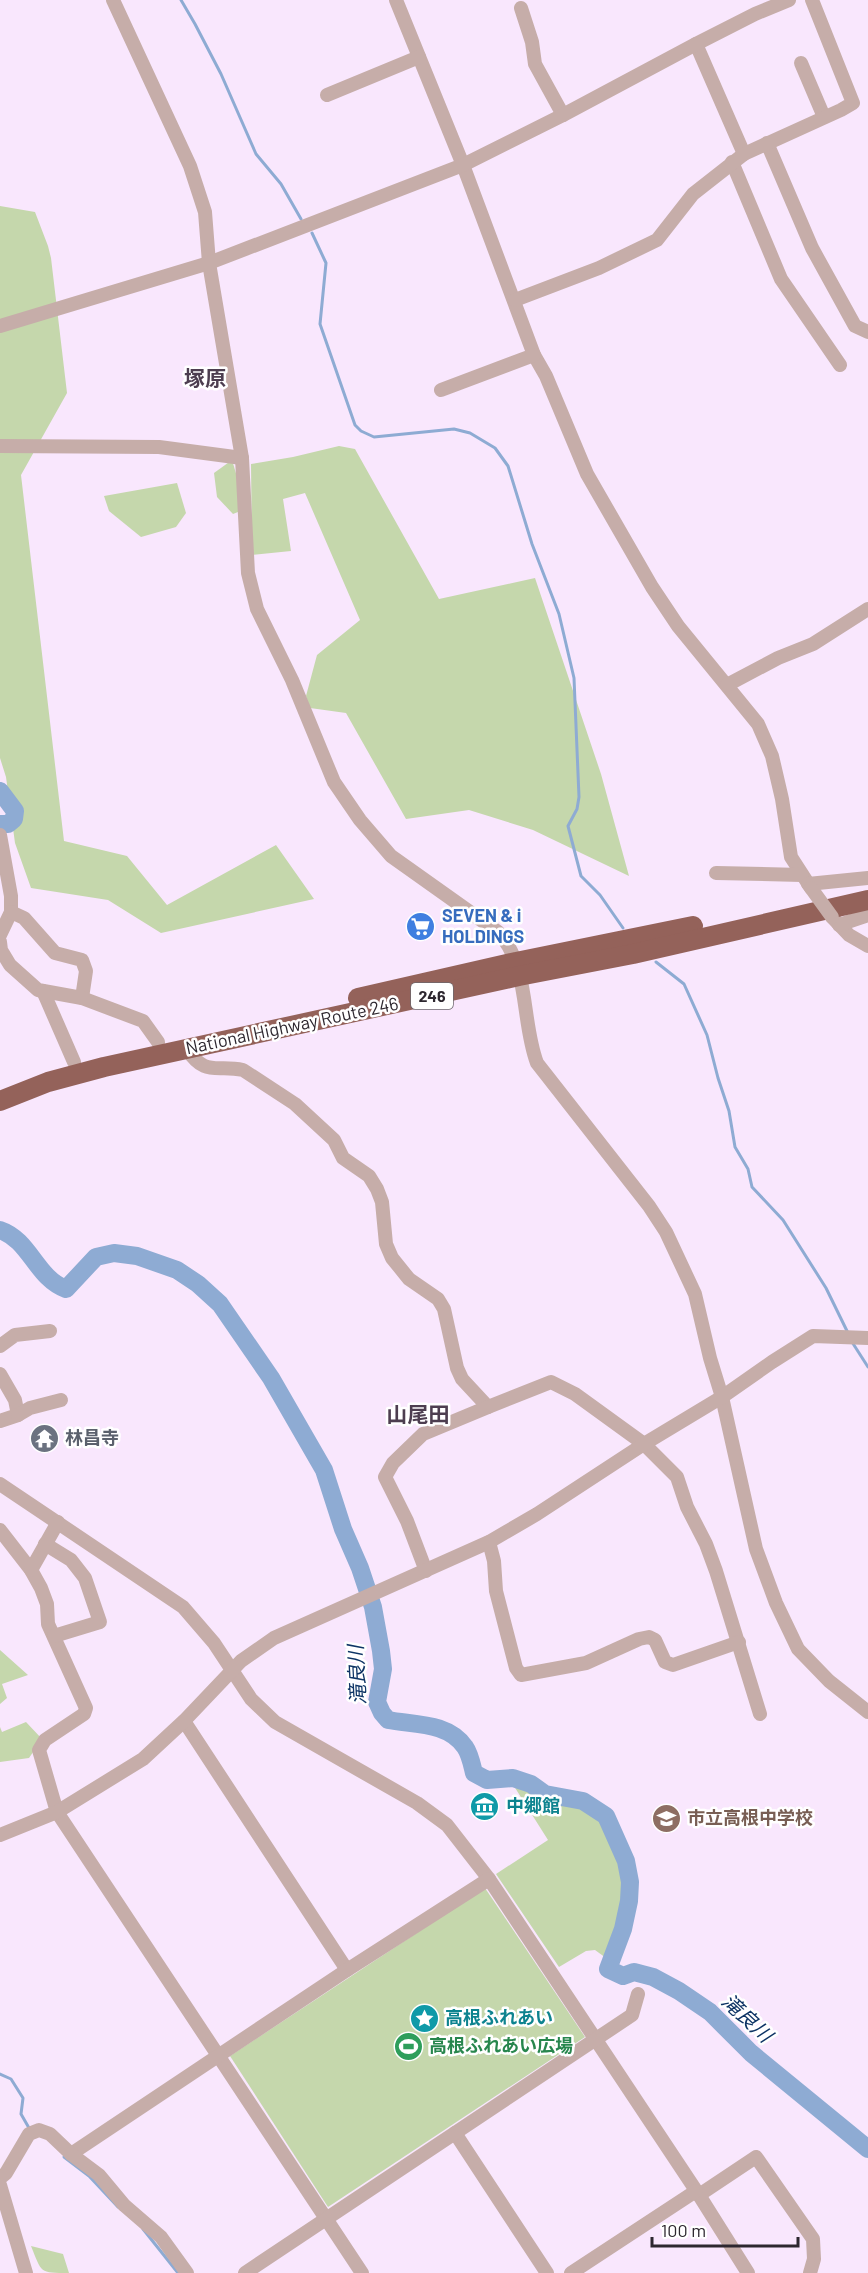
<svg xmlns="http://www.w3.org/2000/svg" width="868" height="2273" font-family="Barlow,'Noto Sans JP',sans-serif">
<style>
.green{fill:#c5d7ac}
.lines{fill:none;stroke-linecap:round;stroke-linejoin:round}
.stream{stroke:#8eabd3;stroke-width:3}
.river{stroke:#8eabd3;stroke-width:18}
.minor{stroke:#c6ada9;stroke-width:14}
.highway{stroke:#94625a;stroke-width:20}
.minor-bridge{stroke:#c6ada9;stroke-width:14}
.labels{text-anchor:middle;stroke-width:5;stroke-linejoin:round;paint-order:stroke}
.shield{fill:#fff;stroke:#6c686d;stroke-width:1.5}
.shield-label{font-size:16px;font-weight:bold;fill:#2d272f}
.shop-label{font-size:18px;font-weight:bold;fill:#366cbe;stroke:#fff;text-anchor:start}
.street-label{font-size:18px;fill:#2d272f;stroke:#fff}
.worship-label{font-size:18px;font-weight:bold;fill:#5b616d;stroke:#fff;text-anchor:start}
.culture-label{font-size:18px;font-weight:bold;fill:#0d838f;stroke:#fff;text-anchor:start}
.education-label{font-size:18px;font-weight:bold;fill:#785e54;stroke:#fff;text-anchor:start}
.leisure-label{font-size:18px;font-weight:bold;fill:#27864d;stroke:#fff;text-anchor:start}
.water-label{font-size:20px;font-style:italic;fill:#0e3465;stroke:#fff}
.quarter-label{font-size:21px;font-weight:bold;fill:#4d3e50;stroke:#fff}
</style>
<rect width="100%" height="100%" fill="#f9e7fd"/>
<!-- green -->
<g class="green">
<path d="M0,206L35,212L48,246L51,258L67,393L21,475L64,841L127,856L167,905L276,845L314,899L161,933L108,900L31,888L15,843L6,777L0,758Z"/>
<path d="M339,446L355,449L439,599L535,578L601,774L629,876L533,830L469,810L406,819L346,713L310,708L306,696L317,655L360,620L305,493L283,499L291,551L252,555L251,464L293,457Z"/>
<path d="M232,460L241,490L243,510L233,514L217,497L214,473Z"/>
<path d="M177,483L186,513L176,527L141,537L109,511L104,496Z"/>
<path d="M0,1650L28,1675L2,1684L7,1698L0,1704Z"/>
<path d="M26,1722L42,1739L29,1758L0,1762V1727L2,1732Z"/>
<path d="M512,1783L547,1801L573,1805L592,1812L600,1820L620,1863L626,1884L627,1902L621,1930L606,1958L595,1950L586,1951L559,1967L496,1874L548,1840Z"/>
<path d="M485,1888L585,2037L328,2207L230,2056Z"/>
<path d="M31,2246L63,2254L69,2273C39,2273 42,2273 31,2246Z"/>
</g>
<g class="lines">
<!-- stream -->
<g class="stream">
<path d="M181,0L195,24L221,74L256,154L281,184L301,219"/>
<path d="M312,233L326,263L320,324L355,425L361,431L374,437L454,429L470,433L495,448L508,466L532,544L559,614L574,678L579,797L577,809L568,826L581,876L600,895L623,928"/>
<path d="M656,962L684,984L707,1035L718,1078L729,1111L735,1147L748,1169L752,1187L783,1220L826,1288L848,1333"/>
<path d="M852,1342L868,1367"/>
<path d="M0,2074L11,2079L23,2098L21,2114L29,2128"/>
<path d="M64,2157L89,2176L118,2207"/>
<path d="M143,2229L178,2273"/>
</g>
<!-- river -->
<g class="river">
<path d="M0,791L15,811L14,819L8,824H0"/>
<path d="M0,1230C30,1240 36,1278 66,1289L96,1257L114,1253L137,1256L177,1270L198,1284L220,1304L271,1378L324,1470L343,1529L360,1568L373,1607L381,1651L383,1669L377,1702L382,1713L388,1720C414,1725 448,1722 465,1747C470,1754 472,1765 474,1773L487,1780L513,1778L531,1784L545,1794L583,1801L606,1816L626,1861L630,1882L629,1901L623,1929L608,1969L623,1976L634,1972L653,1977L679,1991L710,2012L751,2053L868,2149"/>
</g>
<!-- minor -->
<g class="minor">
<path d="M113,0L190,166L205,212L209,263L242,458L248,573L257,609L292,680L334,782L360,820L391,856L498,932C530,966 521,1021 537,1063L649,1206L666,1232L695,1294L710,1358L722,1397L756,1549L776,1603L798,1649L829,1681L868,1712"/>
<path d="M396,0L463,165L534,355L546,376L587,474L652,587L678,626L758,724L772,756L782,799L791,857L811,888"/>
<path d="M521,8L532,42L535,64L563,115"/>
<path d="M696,44L744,154"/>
<path d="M801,63L824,117"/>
<path d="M327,95L419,57"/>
<path d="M767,143L812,248L855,326L868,332"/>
<path d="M732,162L781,279L840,365"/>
<path d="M515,300L599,268L657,240L693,194L744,154L841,110L853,103L812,0"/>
<path d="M0,326L209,263L463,165L563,115L696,44L755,14L789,0"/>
<path d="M441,390L534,355"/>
<path d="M0,446L159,447L242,458"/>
<path d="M727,685L778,658L813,644L868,609"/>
<path d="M0,835L11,896V912L0,935"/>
<path d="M716,873L802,875"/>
<path d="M808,884L868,878"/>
<path d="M11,912L24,918L55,953L82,960L86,971L82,998"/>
<path d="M832,917L849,935L868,946"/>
<path d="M839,925L868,915"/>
<path d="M0,942L1,950L10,965L38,990L82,998L143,1021L158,1042"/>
<path d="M43,991L74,1062"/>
<path d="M186,1048C206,1078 216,1064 243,1070L295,1104L334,1140L343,1158L369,1176L377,1189L382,1202L386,1244L392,1258L409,1279L438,1299L444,1309L457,1368L462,1379L488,1407L551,1382L575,1394L644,1444L677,1477L687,1507L706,1544L716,1571L760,1714"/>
<path d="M0,1346L15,1335L50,1331"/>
<path d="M0,1374L15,1400L18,1415L0,1421"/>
<path d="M18,1415L30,1408L61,1400"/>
<path d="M0,1484L183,1607L214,1643L251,1699L275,1722L417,1803L447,1825L489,1879L699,2195L748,2273"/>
<path d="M0,1530L31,1570L41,1588L47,1604L48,1624L86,1708L84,1714L45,1740L39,1750L57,1812L362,2273"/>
<path d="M489,1542L494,1561L496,1591L516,1668L521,1675L586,1663L639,1639L649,1637L655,1640L665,1662L673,1665L739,1642"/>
<path d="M45,1544L71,1560L85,1578L100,1622L54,1636"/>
<path d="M31,1570L58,1522"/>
<path d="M426,1571L407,1521L385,1477L393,1463L423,1434L488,1407"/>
<path d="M184,1721L347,1970"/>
<path d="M0,1835L57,1812L143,1759L184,1721L241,1661L274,1638L489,1542L537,1514L644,1444L722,1397L772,1362L813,1336L868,1338"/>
<path d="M455,2133L547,2273"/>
<path d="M71,2154L347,1970L489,1879"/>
<path d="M0,2178L6,2173L29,2134L39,2130L50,2134L71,2154L99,2175L124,2205L161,2237L187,2273"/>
<path d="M0,2185L26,2273"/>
<path d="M699,2195L756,2157L813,2239L814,2259L810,2273"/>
<path d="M245,2273L632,2015L638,1994"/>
<path d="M571,2273L696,2191"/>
</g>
<!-- highway -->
<g class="highway">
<path d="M358,998L516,962L693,926"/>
<path d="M0,1101L48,1082L104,1067L519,976L633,954L868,900"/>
</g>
<!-- minor-bridge -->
<path class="minor-bridge" d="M811,888L832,917"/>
</g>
<!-- icons -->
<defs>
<symbol id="supermarket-disc" viewBox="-11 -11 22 22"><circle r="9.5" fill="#3f7fe0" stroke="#fff"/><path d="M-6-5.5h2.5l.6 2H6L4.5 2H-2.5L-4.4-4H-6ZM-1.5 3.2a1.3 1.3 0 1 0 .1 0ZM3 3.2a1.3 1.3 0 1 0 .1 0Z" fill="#fff"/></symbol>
<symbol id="temple-disc" viewBox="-11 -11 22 22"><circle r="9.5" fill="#6b7280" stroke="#fff"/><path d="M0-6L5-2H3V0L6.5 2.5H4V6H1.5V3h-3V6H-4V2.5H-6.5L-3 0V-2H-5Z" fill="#fff"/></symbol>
<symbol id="museum-disc" viewBox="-11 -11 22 22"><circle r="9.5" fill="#0f9aa8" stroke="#fff"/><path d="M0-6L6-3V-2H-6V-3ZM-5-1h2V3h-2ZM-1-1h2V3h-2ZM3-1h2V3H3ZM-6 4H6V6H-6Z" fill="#fff"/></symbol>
<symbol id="school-disc" viewBox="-11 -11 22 22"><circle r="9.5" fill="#8d6e63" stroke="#fff"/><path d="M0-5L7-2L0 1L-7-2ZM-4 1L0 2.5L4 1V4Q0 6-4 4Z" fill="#fff"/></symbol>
<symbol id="sight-disc" viewBox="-11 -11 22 22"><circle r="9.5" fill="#0f9aa8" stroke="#fff"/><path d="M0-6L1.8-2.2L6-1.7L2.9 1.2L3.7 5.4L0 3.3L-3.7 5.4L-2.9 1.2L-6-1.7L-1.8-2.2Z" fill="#fff"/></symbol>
<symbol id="stadium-disc" viewBox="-11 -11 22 22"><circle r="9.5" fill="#2e9e5b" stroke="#fff"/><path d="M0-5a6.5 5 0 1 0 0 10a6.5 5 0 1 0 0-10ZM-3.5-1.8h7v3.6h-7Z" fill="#fff"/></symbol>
</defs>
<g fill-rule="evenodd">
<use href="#supermarket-disc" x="404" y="910" width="33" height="33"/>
<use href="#temple-disc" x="28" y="1422" width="33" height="33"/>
<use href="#museum-disc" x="468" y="1790" width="33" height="33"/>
<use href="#school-disc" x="650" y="1802" width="33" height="33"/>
<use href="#sight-disc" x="408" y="2002" width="33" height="33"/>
<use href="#stadium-disc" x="392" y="2030" width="33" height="33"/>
</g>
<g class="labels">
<!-- shield labels -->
<rect class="shield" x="411" y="983" width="42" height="26" rx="4.5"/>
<g class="shield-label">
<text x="432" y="1002">246</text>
</g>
<!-- shop labels -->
<g class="shop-label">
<text x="442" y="922">SEVEN &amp; i<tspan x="442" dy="21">HOLDINGS</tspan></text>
</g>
<!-- street labels -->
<g class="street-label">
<text transform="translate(292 1026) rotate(-12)" y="6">National Highway Route 246</text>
</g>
<!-- worship labels -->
<g class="worship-label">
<text x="65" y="1444">林昌寺</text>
</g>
<!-- culture labels -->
<g class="culture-label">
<text x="506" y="1812">中郷館</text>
<text x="445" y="2024">高根ふれあい</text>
</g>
<!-- education labels -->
<g class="education-label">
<text x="687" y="1824">市立高根中学校</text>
</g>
<!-- leisure labels -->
<g class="leisure-label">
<text x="429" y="2052">高根ふれあい広場</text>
</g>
<!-- water labels -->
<g class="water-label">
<text transform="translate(357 1675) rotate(-93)" y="7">滝良川</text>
<text transform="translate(747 2018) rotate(43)" y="7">滝良川</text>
</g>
<!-- quarter labels -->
<g class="quarter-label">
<text x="205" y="386">塚原</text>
<text x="418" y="1422">山尾田</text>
</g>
</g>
<!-- scale -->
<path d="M652 2237v9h146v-9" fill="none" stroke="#2d272f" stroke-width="3"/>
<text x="661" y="2237" font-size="18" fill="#2d272f" stroke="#ffffff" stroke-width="4.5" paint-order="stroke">100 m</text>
</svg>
